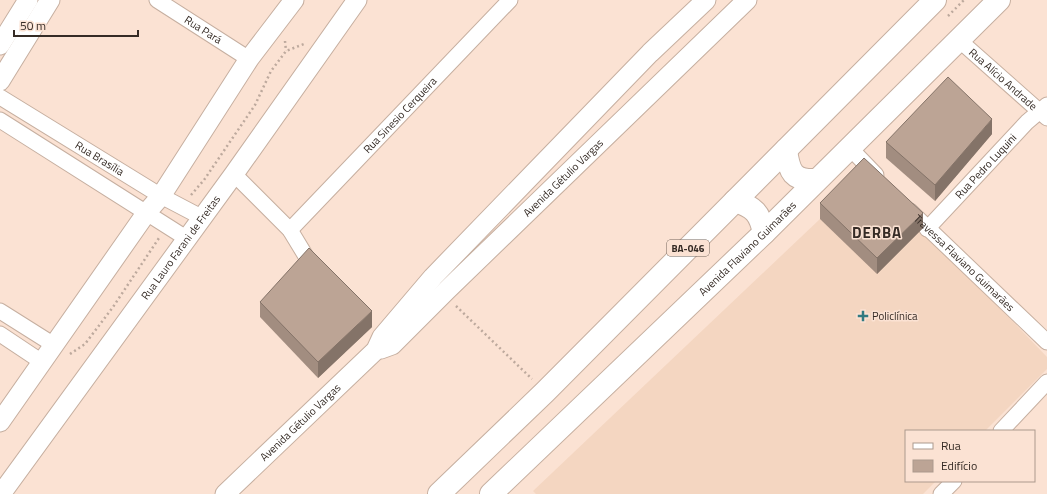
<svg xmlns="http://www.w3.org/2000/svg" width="1047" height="494" font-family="'Titillium Web',sans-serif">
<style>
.built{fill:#f4d6c1}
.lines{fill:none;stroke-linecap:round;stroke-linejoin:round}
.minor-casing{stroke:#c6afa0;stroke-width:17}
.tertiary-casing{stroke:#c6afa0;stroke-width:21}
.primary-casing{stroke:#c6afa0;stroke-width:24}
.path{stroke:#bda99d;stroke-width:2.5;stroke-dasharray:2 3;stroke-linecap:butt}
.minor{stroke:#fff;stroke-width:15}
.tertiary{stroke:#fff;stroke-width:19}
.primary{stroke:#fff;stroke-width:22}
.wall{fill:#a28d80}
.shaded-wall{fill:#847368}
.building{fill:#bca495;stroke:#847368}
.poi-dot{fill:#327a81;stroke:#fbe2d3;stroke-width:1.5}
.labels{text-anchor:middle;stroke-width:3;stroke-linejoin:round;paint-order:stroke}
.shield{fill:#fbe2d3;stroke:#706259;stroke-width:1}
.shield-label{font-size:10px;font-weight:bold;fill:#352b25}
.street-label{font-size:11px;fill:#352b25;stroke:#fbe2d3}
.poi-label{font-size:11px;fill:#352b25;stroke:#fbe2d3;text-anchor:start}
.district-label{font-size:15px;font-weight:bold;letter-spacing:1px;fill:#352b25;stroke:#fbe2d3}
</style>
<rect width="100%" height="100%" fill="#fbe2d3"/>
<!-- built -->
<path class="built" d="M820,219L923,228L1047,357V369L985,431H906V481H936L923,494H536L533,491Z"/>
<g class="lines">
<defs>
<g id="minor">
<path id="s1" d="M157,0L249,59"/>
<path id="s2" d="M959,40L1047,118"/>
<path id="s3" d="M0,97L161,196L201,217"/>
<path d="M0,120L186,238"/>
<path d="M850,148L876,175"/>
<path d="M234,174L290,230L310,263L316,270"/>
<path id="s4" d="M910,211L1047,342"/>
<path id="s5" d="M927,229L1027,122L1047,105"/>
<path id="s6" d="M290,230L510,0"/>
<path d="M0,311L54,345"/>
<path d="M0,334L42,362"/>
<path d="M1001,431L1047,382"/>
<path d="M941,494L954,481"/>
</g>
<g id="tertiary">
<path d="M0,45L28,0"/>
<path d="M0,81L50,0"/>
<path id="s7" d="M381,349L392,345L447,290L747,0"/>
<path d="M0,422L147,212L161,196L249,59L294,0"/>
<path id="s8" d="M1,494L234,174L357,0"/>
<path id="s9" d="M225,494L376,350L382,337L433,277L650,53L706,0"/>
</g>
<g id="primary">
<path d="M786,150C789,172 793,181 816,180"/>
<path d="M735,201C754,207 760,213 764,233"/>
<path d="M439,494L545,392L935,0"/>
<path id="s10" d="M491,494L764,233L999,0"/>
</g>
</defs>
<!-- minor casing -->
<use href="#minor" class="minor-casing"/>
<!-- tertiary casing -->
<use href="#tertiary" class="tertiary-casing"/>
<!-- primary casing -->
<use href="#primary" class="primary-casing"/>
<!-- path -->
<g class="path">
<path d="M948,16L964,0"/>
<path d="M285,41L286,51"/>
<path d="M191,195L204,180L255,105L271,71L286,51L304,44"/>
<path d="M456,306L532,379"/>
<path d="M70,354L85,344L113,307L159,238"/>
</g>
<!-- minor -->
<use href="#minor" class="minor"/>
<!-- tertiary -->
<use href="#tertiary" class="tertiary"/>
<!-- primary -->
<use href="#primary" class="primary"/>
</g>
<!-- wall -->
<g class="wall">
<path d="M992,134L935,201L886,158V142Z"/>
<path d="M820,203L923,228L877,274L820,219Z"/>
<path d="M260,302L372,327L318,378L260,317Z"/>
</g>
<!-- shaded-wall -->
<g class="shaded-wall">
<path d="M992,119V134L935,201V185Z"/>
<path d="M923,213V228L877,274V258Z"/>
<path d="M372,311V327L318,378V362Z"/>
</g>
<!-- building -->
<g class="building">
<path d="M948,77L992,119L935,185L886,142Z"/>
<path d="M864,158L923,213L877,258L820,203Z"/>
<path d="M309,248L372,311L318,362L260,302Z"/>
</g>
<!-- markers -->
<path class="poi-dot" d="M861 310h4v4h4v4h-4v4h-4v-4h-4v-4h4z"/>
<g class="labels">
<!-- shield labels -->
<rect class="shield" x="667" y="240" width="42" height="16" rx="3"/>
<g class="shield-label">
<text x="688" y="252">BA-046</text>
</g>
<!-- street labels -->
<g class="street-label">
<text dy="4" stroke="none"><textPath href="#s1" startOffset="55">Rua Pará</textPath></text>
<text dy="4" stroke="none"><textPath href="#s2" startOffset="59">Rua Alício Andrade</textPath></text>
<text dy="4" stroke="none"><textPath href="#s6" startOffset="159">Rua Sinesio Cerqueira</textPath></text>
<text dy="4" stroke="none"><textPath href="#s3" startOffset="117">Rua Brasília</textPath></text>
<text dy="4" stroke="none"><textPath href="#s5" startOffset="86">Rua Pedro Luquini</textPath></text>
<text dy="4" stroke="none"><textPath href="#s7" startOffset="251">Avenida Gétulio Vargas</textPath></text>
<text dy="4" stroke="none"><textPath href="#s8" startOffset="305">Rua Lauro Farani de Freitas</textPath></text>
<text dy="4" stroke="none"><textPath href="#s10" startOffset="355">Avenida Flaviano Guimarães</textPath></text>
<text dy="4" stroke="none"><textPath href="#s4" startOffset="75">Travessa Flaviano Guimarães</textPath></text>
<text dy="4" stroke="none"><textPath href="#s9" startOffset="104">Avenida Gétulio Vargas</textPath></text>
</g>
<!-- poi labels -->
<g class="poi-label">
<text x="872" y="320">Policlínica</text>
</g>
<!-- district labels -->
<g class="district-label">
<text x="877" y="238">DERBA</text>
</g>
</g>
<!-- legend -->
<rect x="905" y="430" width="130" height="52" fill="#fbe2d3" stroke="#ac998d"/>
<rect x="913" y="443" width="20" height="6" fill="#ffffff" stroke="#ac998d"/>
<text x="941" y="450" font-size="12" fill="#352b25">Rua</text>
<rect x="913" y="460" width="20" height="12" fill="#bca495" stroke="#ac998d"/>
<text x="941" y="470" font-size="12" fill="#352b25">Edifício</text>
<!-- scale -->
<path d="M14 30v6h124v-6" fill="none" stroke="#352b25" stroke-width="2"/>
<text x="20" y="30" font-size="12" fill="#352b25" stroke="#fbe2d3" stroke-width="3" paint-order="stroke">50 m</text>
</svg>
